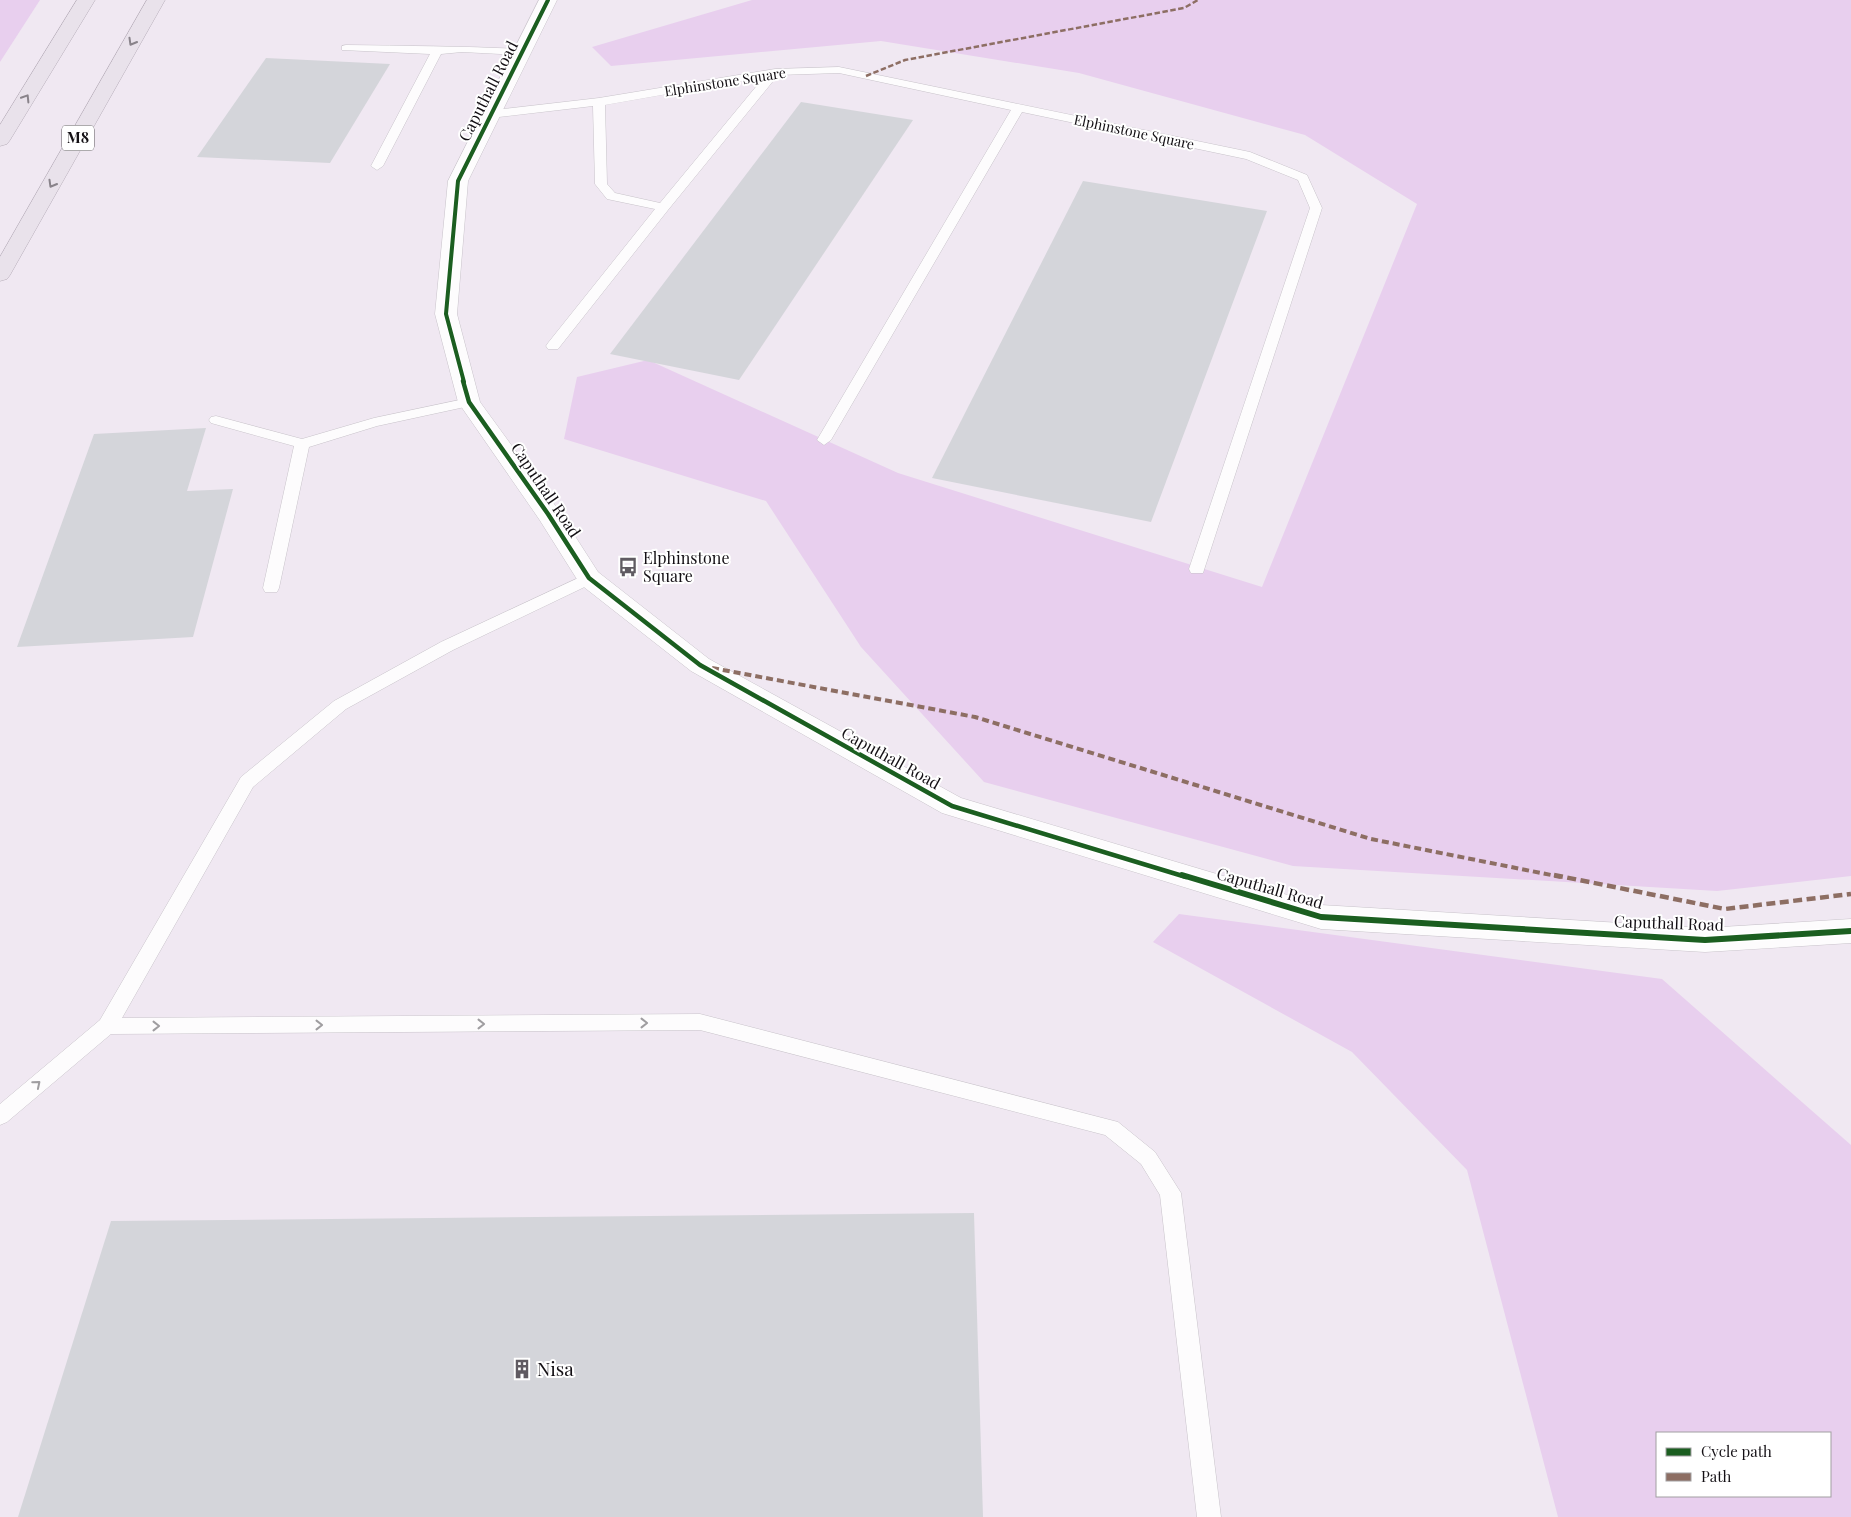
<svg xmlns="http://www.w3.org/2000/svg" width="1851" height="1517" font-family="'Playfair Display',serif">
<style>
.green{fill:#e8cfee;fill-rule:evenodd}
.building{fill:#d4d5da}
.lines{fill:none;stroke-linecap:round;stroke-linejoin:round}
.service-casing{stroke:#c8c3ca;stroke-width:1}
.minor-casing{stroke:#c8c3ca;stroke-width:1}
.motorway-casing{stroke:#b6adb9;stroke-width:1}
.service{fill:#fdfcfd;fill-rule:evenodd}
.minor{fill:#fdfcfd;fill-rule:evenodd}
.motorway{fill:#e9e2eb;fill-rule:evenodd}
.quiet-far2{stroke:#8d6e63;stroke-width:2.5;stroke-dasharray:5.5 2.5;stroke-linecap:butt}
.quiet-far1{stroke:#8d6e63;stroke-width:4;stroke-dasharray:7 4;stroke-linecap:butt}
.quiet{stroke:#8d6e63;stroke-width:4.5;stroke-dasharray:9 4.5;stroke-linecap:butt}
.cycleway-far2-casing{stroke:#fff;stroke-width:6}
.cycleway-far1-casing{stroke:#fff;stroke-width:8}
.cycleway-casing{stroke:#fff;stroke-width:9}
.cycleway-far2{stroke:#1b5e20;stroke-width:4}
.cycleway-far1{stroke:#1b5e20;stroke-width:4.5}
.cycleway{stroke:#1b5e20;stroke-width:6}
.oneway{stroke:#89838a}
.oneway2{stroke:#9f9da0}
.labels{text-anchor:middle;stroke-width:4;stroke-linejoin:round;paint-order:stroke}
.far-street-label{font-size:14px;fill:#130f14;stroke:#fff}
.shield{fill:#fff;stroke:#5a575a;stroke-width:1}
.shield-label{font-size:15px;font-weight:bold;fill:#130f14}
.street-label{font-size:16px;fill:#130f14;stroke:#fff}
.poi-label{font-size:16px;fill:#130f14;stroke:#fff;text-anchor:start}
.near-poi-label{font-size:19px;fill:#130f14;stroke:#fff;text-anchor:start}
</style>
<rect width="100%" height="100%" fill="#f0e8f2"/>
<!-- green -->
<g class="green">
<path d="M0,0H40L0,62Z"/>
<path d="M752,0H1851V876L1717,891L1293,866L984,782L861,647L766,501L564,439L577,377L648,360L898,473L1262,587L1417,204L1305,135L1079,73L881,41L611,66L592,47Z"/>
<path d="M1179,914L1662,979L1851,1145V1517H1558L1467,1170L1352,1052L1153,942ZM1657,1433H1830V1496H1657Z"/>
</g>
<!-- building -->
<g class="building">
<path d="M266,58L390,64L330,163L197,157Z"/>
<path d="M801,102L913,120L739,380L610,354Z"/>
<path d="M1083,181L1267,211L1151,522L932,478Z"/>
<path d="M206,428L187,491L233,489L193,637L17,647L94,434Z"/>
<path d="M974,1213L983,1517H18L111,1221Z"/>
</g>
<g class="lines">
<defs>
<g id="service">
<path d="M346,45C404,46 463,46 521,49L527,52L521,55L462,52L441,54L383,166L377,170L371,166L430,54L342,50V46Z"/>
<path d="M839,67L1250,152L1307,175L1322,208L1203,573H1191L1189,569L1310,208L1298,180L1246,159L1022,112L831,440L824,445L817,440L1011,110L839,73L778,75L668,210L558,349H548L546,346L548,343L655,209L607,199L595,184L593,106L490,118L484,114L486,111L599,98L775,69ZM764,77L660,203L615,193L607,184L605,105Z"/>
<path d="M469,398L474,399L476,402L474,405L377,426L309,447L279,588L277,592H265L263,588L294,446L211,423L209,420L211,417L216,416L302,439L374,418Z"/>
<path d="M589,573L595,574L597,578L595,582L453,650L346,709L253,787L122,1018L700,1014L1118,1122L1155,1152L1181,1193L1221,1517H1197L1160,1195L1141,1164L1105,1135L700,1030L111,1034L7,1122L0,1125V1104L100,1020L241,777L334,701L441,642Z"/>
</g>
<path id="minor" d="M539,0H557L468,181L457,314L480,402L557,508L598,572L709,659L961,798L1321,905L1705,928L1851,919V943L1705,952L1321,929L942,813L691,671L580,584L539,519L458,402L435,314L448,181Z"/>
<g id="motorway">
<path d="M77,0H95L10,140L7,144L0,146V125Z"/>
<path d="M147,0H165L10,275L7,279L0,281V257Z"/>
</g>
</defs>
<!-- service casing -->
<use href="#service" class="service-casing"/>
<!-- minor casing -->
<use href="#minor" class="minor-casing"/>
<!-- motorway casing -->
<use href="#motorway" class="motorway-casing"/>
<!-- service -->
<use href="#service" class="service"/>
<!-- minor -->
<use href="#minor" class="minor"/>
<!-- motorway -->
<use href="#motorway" class="motorway"/>
<!-- quiet-far2 -->
<path class="quiet-far2" d="M866,76L905,60L1184,8L1198,0"/>
<!-- quiet-far1 -->
<path class="quiet-far1" d="M712,668L975,717L1371,839L1561,877"/>
<!-- quiet -->
<path class="quiet" d="M1554,875L1725,909L1851,894"/>
<defs>
<path id="cycleway-far2" d="M464,382L446,314L458,181L548,0"/>
<path id="cycleway-far1" d="M463,381L469,402L548,514L589,578L700,665L952,806L1186,877"/>
<path id="cycleway" d="M1182,875L1321,917L1705,940L1851,931"/>
</defs>
<!-- cycleway-far2 casing -->
<use href="#cycleway-far2" class="cycleway-far2-casing"/>
<!-- cycleway-far1 casing -->
<use href="#cycleway-far1" class="cycleway-far1-casing"/>
<!-- cycleway casing -->
<use href="#cycleway" class="cycleway-casing"/>
<!-- cycleway-far2 -->
<use href="#cycleway-far2" class="cycleway-far2"/>
<!-- cycleway-far1 -->
<use href="#cycleway-far1" class="cycleway-far1"/>
<!-- cycleway -->
<use href="#cycleway" class="cycleway"/>
</g>
<!-- one-way arrows -->
<defs><path id="oneway-chevron" d="M-2-3.5L2.5 0L-2 3.5" fill="none" stroke-width="1.6" stroke-linecap="round" stroke-linejoin="round" transform="scale(1.25)"/></defs>
<g class="oneway">
<use href="#oneway-chevron" transform="translate(132 42) rotate(120)"/>
<use href="#oneway-chevron" transform="translate(26 98) rotate(-58)"/>
<use href="#oneway-chevron" transform="translate(52 184) rotate(120)"/>
</g>
<g class="oneway2">
<use href="#oneway-chevron" transform="translate(644 1023)"/>
<use href="#oneway-chevron" transform="translate(481 1024)"/>
<use href="#oneway-chevron" transform="translate(319 1025)"/>
<use href="#oneway-chevron" transform="translate(156 1026)"/>
<use href="#oneway-chevron" transform="translate(37 1084) rotate(-40)"/>
</g>
<!-- icons -->
<defs>
<symbol id="bus-bare" viewBox="-9 -9 18 18"><path d="M-5-6H5V4H4V6H2V4H-2V6H-4V4H-5ZM-3.5-4V0h7V-4ZM-3.5 1.2v1.5H-2V1.2ZM2 1.2v1.5H3.5V1.2Z" fill="#605b62" stroke="#fff" stroke-width="2.5" paint-order="stroke"/></symbol>
<symbol id="building-bare" viewBox="-9 -9 18 18"><path d="M-4-6H4V6H1V3H-1V6H-4ZM-2.5-4.3h1.7v1.8h-1.7ZM.8-4.3h1.7v1.8H.8ZM-2.5-1h1.7V.8h-1.7ZM.8-1h1.7V.8H.8Z" fill="#605b62" stroke="#fff" stroke-width="2.5" paint-order="stroke"/></symbol>
</defs>
<g fill-rule="evenodd">
<use href="#bus-bare" x="614" y="553" width="28" height="28"/>
<use href="#building-bare" x="508" y="1355" width="28" height="28"/>
</g>
<g class="labels">
<!-- far-street labels -->
<g class="far-street-label">
<text transform="translate(725 82) rotate(-9)" y="5">Elphinstone Square</text>
<text transform="translate(1134 132) rotate(12)" y="5">Elphinstone Square</text>
</g>
<!-- shield labels -->
<rect class="shield" x="62" y="125.5" width="32" height="25" rx="4"/>
<g class="shield-label">
<text x="78" y="143">M8</text>
</g>
<!-- street labels -->
<g class="street-label">
<text transform="translate(488 91) rotate(-63)" y="6">Caputhall Road</text>
<text transform="translate(546 490) rotate(56)" y="6">Caputhall Road</text>
<text transform="translate(891 758) rotate(29)" y="6">Caputhall Road</text>
<text transform="translate(1270 888) rotate(16)" y="6">Caputhall Road</text>
<text transform="translate(1669 923) rotate(2)" y="6">Caputhall Road</text>
</g>
<!-- poi labels -->
<g class="poi-label">
<text x="643" y="564">Elphinstone<tspan x="643" dy="18">Square</tspan></text>
</g>
<!-- near-poi labels -->
<g class="near-poi-label">
<text x="537" y="1376">Nisa</text>
</g>
</g>
<!-- legend -->
<rect x="1656" y="1432" width="175" height="65" fill="#ffffff" stroke="#a19fa1"/>
<rect x="1666" y="1448" width="25" height="8" fill="#1b5e20" stroke="#a19fa1"/>
<text x="1701" y="1457" font-size="15" fill="#130f14">Cycle path</text>
<rect x="1666" y="1473" width="25" height="8" fill="#8d6e63" stroke="#a19fa1"/>
<text x="1701" y="1482" font-size="15" fill="#130f14">Path</text>
</svg>
